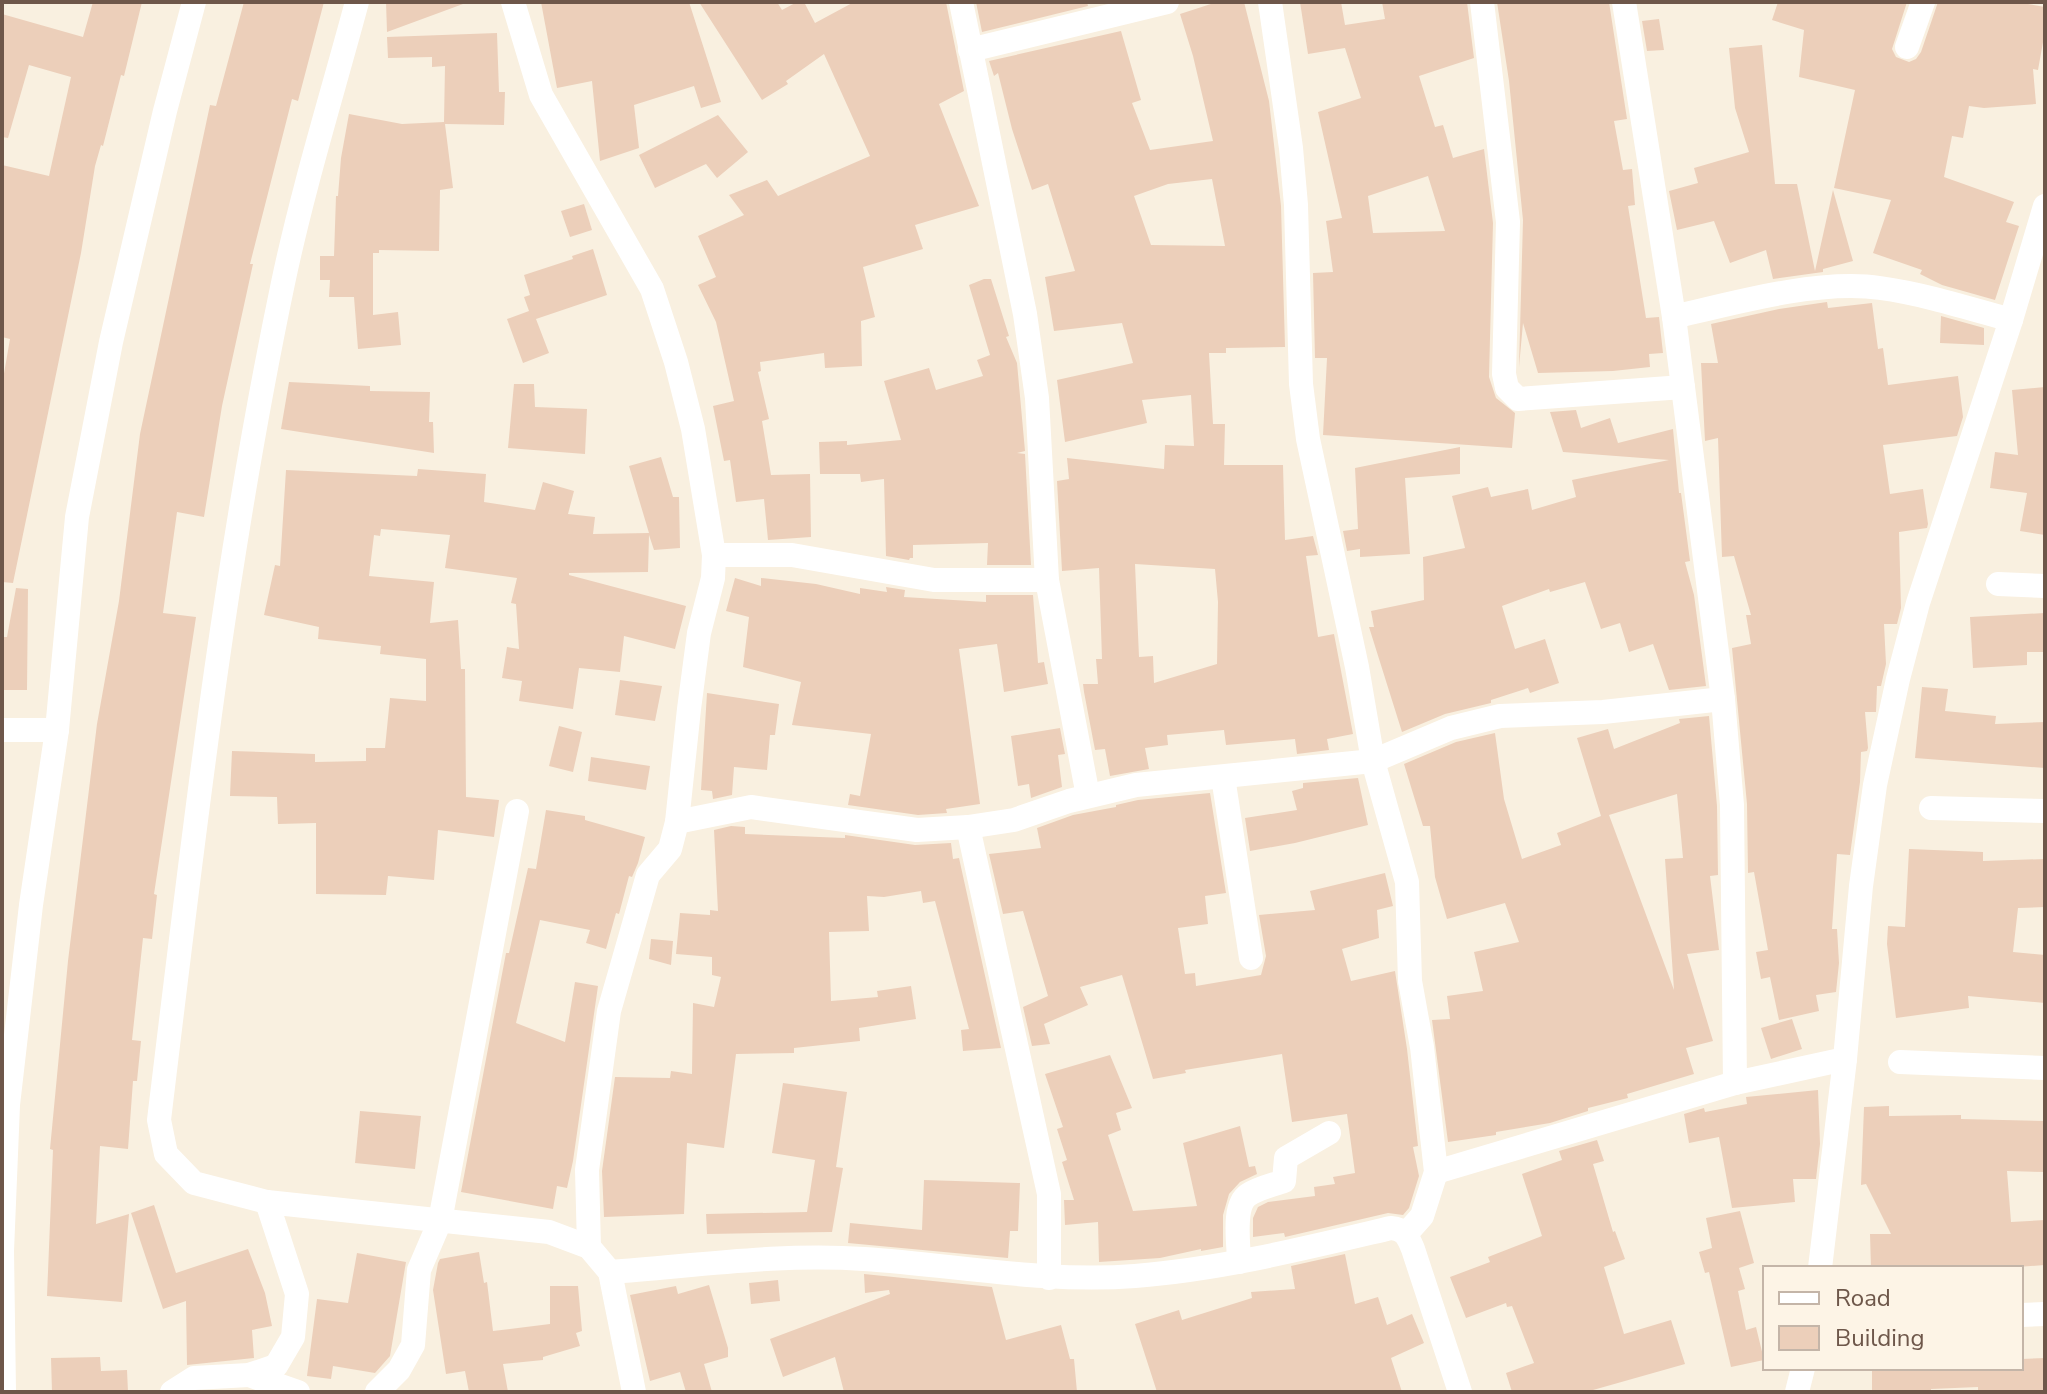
<svg xmlns="http://www.w3.org/2000/svg" width="2047" height="1394" font-family="'Nunito Sans',sans-serif">
<style>
.building{fill:#eccfba;fill-rule:evenodd}
.lines{fill:none;stroke-linecap:round;stroke-linejoin:round}
.street{stroke:#fff;stroke-width:24}
</style>
<rect width="100%" height="100%" fill="#f9f0e0"/>
<!-- building -->
<g class="building">
<path d="M93,2H142L124,76L121,75L103,146L101,145L95,166L81,253L13,583L2,582V385L10,339L2,337V165L49,176L71,77L29,65L8,138L2,137V14L83,37Z"/>
<path d="M244,2H324L298,101L292,99L250,264H253L222,406L204,517L177,512L163,613L196,617L154,894L157,895L152,939L143,938L132,1040L141,1041L137,1081H133L128,1149L100,1146L96,1224L129,1214L122,1302L47,1296L53,1150L50,1149L68,961L97,724L119,601L140,434L210,105L216,106Z"/>
<path d="M386,2H463V4L387,32Z"/>
<path d="M541,2H689L721,102L701,108L694,86L634,105L639,148L600,161L592,81L557,88Z"/>
<path d="M699,2H777L782,10L797,2H804L815,23L854,2H946L964,91L939,104L979,206L915,225L923,249L863,267L875,317L861,321L862,366L825,368L824,353L760,362L761,371L758,372L769,419L762,421L771,475L810,474L811,537L768,540L764,499L736,502L730,460L724,461L713,406L734,401L716,322L698,285L716,277L698,236L744,215L729,195L767,180L778,196L870,156L824,54L786,81L788,84L762,100Z"/>
<path d="M976,2H1087L1088,6L982,32Z"/>
<path d="M1217,2H1244L1269,101L1281,206L1285,347L1226,348V353H1209L1213,424H1225L1224,465H1283L1285,540L1313,536L1318,555L1306,556L1318,637L1334,634L1353,734L1327,739L1329,750L1297,754L1295,739L1226,745L1224,730L1167,735L1168,745L1145,748L1149,769L1110,776L1105,749L1095,750L1084,692L1083,684H1098L1096,659H1102L1099,568L1062,571L1057,481L1069,479L1067,458L1164,469L1165,445L1194,446L1191,395L1142,400L1147,423L1065,442L1057,380L1133,363L1122,323L1054,331L1045,277L1075,271L1048,184L1032,190L1012,129L998,73L994,76L989,61L1121,31L1141,100L1132,103L1150,150L1213,141L1193,56L1180,14ZM1212,179L1225,246L1151,245L1134,196L1168,184ZM1135,564L1215,569L1218,602L1217,664L1154,683L1153,656L1139,657Z"/>
<path d="M1300,2H1341L1345,25L1385,19L1382,2H1467L1474,58L1419,76L1435,127L1443,125L1453,158L1484,149L1493,223L1489,377L1496,398L1515,413L1512,448L1323,435L1327,358H1315L1313,273L1333,272L1326,221L1342,218L1318,112L1361,98L1345,48L1308,54ZM1428,176L1445,231L1373,233L1368,196Z"/>
<path d="M1497,2H1609L1627,119L1614,121L1623,170L1632,169L1635,205L1628,206L1646,318L1659,317L1663,353L1649,354L1650,367L1613,371L1538,373L1523,323L1519,367L1523,220L1509,81Z"/>
<path d="M1778,2H1907L1892,49L1896,57L1909,62L1916,59L1921,52L1938,2H2016L2045,7V31L2038,70L2033,69L2036,104L1984,108L1969,106L1963,138L1952,136L1944,177L2014,202L2006,222L2019,226L1995,300L1942,285L1920,274L1922,270L1873,253L1891,200L1834,188L1855,90L1799,77L1804,30L1772,20Z"/>
<path d="M1659,19L1664,50L1647,51L1642,21Z"/>
<path d="M497,33L499,92H505L504,125L445,124L453,188L440,190L439,251L379,250V253H373V315L398,312L401,345L358,349L354,297H329L330,280H320V256H334L336,196H338L341,158L349,114L402,124L444,122L445,66L432,67V57L388,58L387,37Z"/>
<path d="M1762,45L1775,184H1797L1815,271L1833,190L1853,261L1823,269V272L1773,279L1766,250L1730,263L1714,221L1677,230L1669,191L1698,183L1694,168L1749,152L1735,108L1729,48Z"/>
<path d="M718,115L748,152L717,178L706,164L655,188L639,155Z"/>
<path d="M584,204L592,230L570,237L561,211Z"/>
<path d="M593,249L607,295L536,319L549,353L523,363L507,319L529,311L524,297L530,295L524,275L573,259L572,256Z"/>
<path d="M984,279H991L1009,336L1006,337L1017,363L1025,451L1017,453L1025,454L1031,565H987L988,543L913,545V558H910L909,560L886,556L884,479L861,482L860,474H820L819,442L847,441V445L901,440L884,381L929,368L936,390L983,376L977,360L990,355L969,285Z"/>
<path d="M1827,302L1828,308L1872,303L1878,349L1883,348L1888,385L1958,376L1963,417L1957,436L1883,445L1890,494L1923,489L1928,524L1927,528L1899,532L1901,608L1897,624H1884L1886,664L1881,686H1877L1876,712H1865L1868,748L1867,751L1861,752L1860,782L1850,855L1837,854L1832,929H1837L1839,963L1836,992L1816,995L1819,1011L1779,1020L1770,977L1761,979L1756,952L1768,950L1754,872L1748,873L1747,804L1732,648L1751,644L1746,615H1751L1734,556L1722,557L1718,438L1705,441L1701,363H1718L1711,324L1779,309Z"/>
<path d="M1941,316L1984,328V345L1940,343Z"/>
<path d="M289,382L370,386V391L430,392L429,422H433L434,453L281,429Z"/>
<path d="M514,384H534L535,407L587,409L585,454L508,448Z"/>
<path d="M2045,387V535L2020,531L2027,493L1990,488L1995,452L2018,455L2012,390Z"/>
<path d="M1576,410L1581,428L1610,418L1618,443L1673,429L1679,493H1681L1690,561L1685,562L1694,595L1706,686L1669,690L1653,644L1629,652L1620,623L1601,629L1585,582L1550,592L1549,589L1502,606L1515,649L1545,639L1559,683L1530,693L1528,688L1491,700V703L1445,714L1402,732L1369,627H1374L1371,611L1424,600L1423,557L1465,548L1452,496L1488,487L1491,497L1528,489L1532,510L1576,497L1572,480L1669,460L1563,452L1550,412Z"/>
<path d="M1460,447V474L1405,478L1410,554L1360,557V549L1347,551L1343,531L1358,529L1355,468Z"/>
<path d="M661,457L673,497H679L680,548L654,550L649,535L648,572L569,573V575L686,606L675,649L624,636L620,672L579,668L573,709L519,701L522,681L502,678L507,647L519,649L516,604L511,603L517,578L445,568L450,535L381,529L380,536L374,535L369,576L434,582L430,623L458,620L461,669H465L466,797L499,800L494,837L438,830L434,880L388,876L386,895L316,894V823L278,824L277,797L230,796L232,751L315,754V762L366,761V748H385L390,698L426,701V659L380,654L381,646L318,639L319,627L264,615L275,565L280,566L286,470L417,476L418,469L486,474L484,502L535,510L543,482L574,491L568,514L595,517L593,534L649,533L629,466Z"/>
<path d="M735,578L761,586V578L816,584L860,594V588L887,592L886,587L905,590L904,597L986,602V595H1033L1038,663L1044,662L1048,684L1004,692L997,644L959,649L980,804L946,809L947,813L918,815L848,805L850,794L860,796L871,734L792,725L801,682L743,667L749,617L726,611Z"/>
<path d="M16,588L28,589L27,690H2V637H7Z"/>
<path d="M2045,613V652H2027V665L1973,668L1970,617Z"/>
<path d="M620,680L662,686L655,721L615,715Z"/>
<path d="M1922,687L1948,689L1945,711L1996,716L1995,724L2045,722V768L1915,758Z"/>
<path d="M707,693L779,704L775,735H770L767,770L734,767L732,795L713,799L712,791L701,790Z"/>
<path d="M1709,716L1717,806L1718,875L1710,876L1719,950L1687,954L1713,1041L1686,1048L1694,1074L1627,1094L1628,1098L1588,1108V1111L1550,1123L1496,1132V1135L1448,1142L1432,1020L1450,1019L1447,996L1483,991L1474,952L1519,942L1505,903L1447,919L1435,877L1430,826H1423L1404,764L1456,742L1495,733L1504,799L1522,859L1561,845L1557,833L1601,816L1577,738L1608,729L1614,749L1680,723L1679,719ZM1677,794L1683,858L1665,859L1674,990L1609,815Z"/>
<path d="M559,726L582,732L573,772L549,766Z"/>
<path d="M1060,728L1065,754L1058,755L1062,787L1031,798L1029,784L1018,786L1011,736Z"/>
<path d="M591,757L650,766L646,790L588,781Z"/>
<path d="M1358,778L1368,825L1295,843L1250,851L1245,818L1297,810L1292,791L1303,788V783Z"/>
<path d="M1210,793L1226,893L1205,896L1208,924L1178,928L1185,974L1195,973L1196,986L1261,975L1266,956L1259,915L1315,910L1310,891L1385,873L1393,906L1377,910L1379,938L1342,949L1351,981L1395,971L1407,1049L1418,1146L1413,1147L1419,1176L1409,1208L1403,1215L1388,1213L1285,1237L1284,1233L1253,1237V1218L1258,1207L1268,1202L1315,1196L1314,1187L1335,1184L1333,1177L1355,1173L1347,1114L1292,1122L1282,1054L1185,1070L1186,1073L1153,1079L1122,975L1080,987L1088,1005L1044,1024L1050,1044L1032,1046L1023,1007L1048,996L1023,911L1003,914L989,854L1041,848L1037,828L1073,815L1116,807V805L1138,800Z"/>
<path d="M546,810L585,816V820L645,837L638,863L632,877L629,876L619,914L616,913L606,949L586,943L590,930L540,920L516,1023L565,1042L575,982L598,986L573,1161L567,1188L557,1186L553,1209L461,1192L506,953H509L528,868L536,869Z"/>
<path d="M731,826L745,827V834L845,838V835L915,845L951,843L953,859L959,858L1001,1048L963,1051L961,1030L969,1029L935,901L923,903L921,891L884,897L867,896L869,931L829,932L831,1001L878,997L877,991L911,986L916,1019L859,1028L860,1041L794,1048V1053L736,1054L724,1148L687,1143L684,1214L604,1217L602,1171L615,1077L670,1078L671,1071L692,1074L693,1003L714,1007L721,977L712,975V957L676,954L680,913L710,915V910L718,911L714,830Z"/>
<path d="M1909,849L1983,852V861L2045,859V907L2018,908L2013,952L2045,955V1003L1968,996L1969,1008L1896,1018L1887,944L1888,926L1905,927Z"/>
<path d="M651,939L673,941L671,965L649,959Z"/>
<path d="M1792,1019L1802,1049L1771,1059L1761,1028Z"/>
<path d="M1110,1055L1132,1108L1116,1113L1121,1130L1108,1135L1133,1211L1197,1206L1183,1143L1240,1126L1249,1167L1255,1166L1257,1174L1240,1182L1229,1194L1223,1215V1247L1201,1251V1249L1160,1258L1099,1262L1098,1222L1065,1225L1064,1200H1074L1062,1162L1067,1160L1057,1129L1063,1127L1045,1074Z"/>
<path d="M783,1083L847,1092L836,1167L843,1168L832,1232L707,1234L706,1214L807,1212L815,1160L772,1153Z"/>
<path d="M1818,1090L1820,1144L1816,1179H1793L1795,1202L1732,1208L1719,1137L1689,1143L1684,1114L1704,1108L1705,1112L1747,1104L1746,1097Z"/>
<path d="M1889,1106V1116L1961,1115V1119L2045,1121V1172L2007,1171L2011,1222L2045,1220V1265L2004,1268H1871L1870,1234H1891L1866,1184L1861,1185L1864,1107Z"/>
<path d="M360,1111L421,1116L415,1169L355,1163Z"/>
<path d="M1597,1140L1604,1161L1593,1164L1613,1232L1615,1231L1625,1259L1604,1267L1624,1334L1671,1320L1685,1364L1586,1392H1512L1506,1373L1534,1363L1512,1306L1507,1307L1506,1303L1466,1318L1450,1277L1490,1262L1488,1257L1542,1236L1522,1174L1562,1160L1559,1151Z"/>
<path d="M924,1180L1020,1183L1018,1231H1010L1008,1258L848,1243L850,1223L922,1230Z"/>
<path d="M154,1205L176,1273L248,1249L265,1293L272,1326L252,1330L254,1358L187,1365L186,1301L163,1309L131,1213Z"/>
<path d="M1740,1211L1754,1263L1739,1268L1745,1289L1738,1291L1746,1330L1756,1327L1764,1360L1731,1367L1709,1272L1705,1273L1699,1252L1712,1248L1706,1218Z"/>
<path d="M479,1252L484,1283L487,1282L493,1331L550,1324V1286H578L582,1331L576,1333L580,1346L543,1357V1360L503,1364L508,1392H469L465,1371L446,1374L433,1290L438,1263L440,1259Z"/>
<path d="M357,1253L406,1262L390,1356L375,1373L333,1366L331,1379L307,1376L317,1299L348,1303Z"/>
<path d="M1345,1254L1355,1304L1378,1297L1387,1325L1412,1314L1424,1343L1391,1358L1402,1392H1157L1135,1324L1179,1310L1182,1320L1252,1298L1251,1292L1295,1289L1291,1266Z"/>
<path d="M864,1274L992,1287L1006,1340L1061,1325L1070,1359H1074L1077,1392H844L835,1357L783,1377L770,1339L890,1294L889,1290L865,1293Z"/>
<path d="M778,1280L780,1301L751,1304L749,1283Z"/>
<path d="M709,1285L728,1348V1357L704,1364L712,1392H686L680,1372L650,1381L630,1295L676,1286L678,1294Z"/>
<path d="M100,1357L101,1371L127,1370L128,1392H52L51,1358Z"/>
<path d="M2045,1358V1391L1978,1392V1387L1931,1389V1392H1872V1368H2021V1359Z"/>
</g>
<g class="lines">
<!-- street -->
<g class="street">
<path d="M357,2C332,95 303,188 283,283C225,559 193,839 159,1120L166,1154L194,1183L267,1202L549,1232L589,1247L610,1272L634,1392"/>
<path d="M513,2L541,95L652,289L676,362L693,429L714,555L713,578L699,633L689,709L677,822L670,849L648,875L609,1011L587,1170L589,1247"/>
<path d="M961,2L1025,314L1037,398L1047,580"/>
<path d="M1270,2L1291,148L1296,205L1301,384L1308,439L1357,667L1373,761L1407,882L1410,981L1422,1047L1436,1172L1422,1216L1406,1234"/>
<path d="M1482,2L1508,222L1504,374L1507,388L1518,399L1683,387"/>
<path d="M1624,2L1674,317L1723,699L1732,805L1735,1083"/>
<path d="M1907,47L1923,2"/>
<path d="M970,50L1167,2"/>
<path d="M1674,317C1733,303 1819,279 1880,288C1924,294 1968,308 2011,320"/>
<path d="M714,555H792L934,580H1047L1088,796"/>
<path d="M1998,584L2045,586"/>
<path d="M2,730H57"/>
<path d="M1223,777L1251,958"/>
<path d="M1931,808L2045,811"/>
<path d="M677,822L751,807L917,830L968,827L1014,820L1069,801L1136,785L1373,761L1451,728L1500,716L1603,712L1723,699"/>
<path d="M968,827L1049,1194V1278"/>
<path d="M1900,1062L2045,1068"/>
<path d="M1436,1172L1735,1083L1845,1059"/>
<path d="M1239,1262C1239,1244 1232,1206 1248,1195C1258,1188 1273,1185 1284,1181L1286,1158L1329,1133"/>
<path d="M1820,1268L1845,1059L1861,886L1875,785L1898,679L1918,603L2011,320L2045,206"/>
<path d="M610,1272C694,1266 780,1253 864,1259C955,1265 1044,1283 1135,1276C1222,1269 1306,1248 1391,1228C1405,1229 1408,1237 1413,1249L1460,1392"/>
<path d="M2021,1315L2045,1314"/>
<path d="M249,1375L298,1392"/>
<path d="M4,1392L2,1251L8,1105L31,905L57,730L77,517L111,342L165,111L194,2"/>
<path d="M172,1392L194,1378L249,1375L276,1366L293,1337L297,1294L267,1202"/>
<path d="M377,1392L399,1370L413,1345L419,1270L440,1221L517,811"/>
<path d="M1797,1392L1803,1368"/>
</g>
</g>
<!-- border -->
<rect width="2047" height="1394" fill="none" stroke="#6e574a" stroke-width="8"/>
<!-- legend -->
<rect x="1763" y="1266" width="260" height="104" fill="#fdf4e6" stroke="#c4b5a8" stroke-width="2"/>
<rect x="1779" y="1292" width="40" height="12" fill="#ffffff" stroke="#c4b5a8" stroke-width="2"/>
<text x="1835" y="1306" font-size="24" fill="#6e574a">Road</text>
<rect x="1779" y="1326" width="40" height="24" fill="#eccfba" stroke="#c4b5a8" stroke-width="2"/>
<text x="1835" y="1346" font-size="24" fill="#6e574a">Building</text>
</svg>
